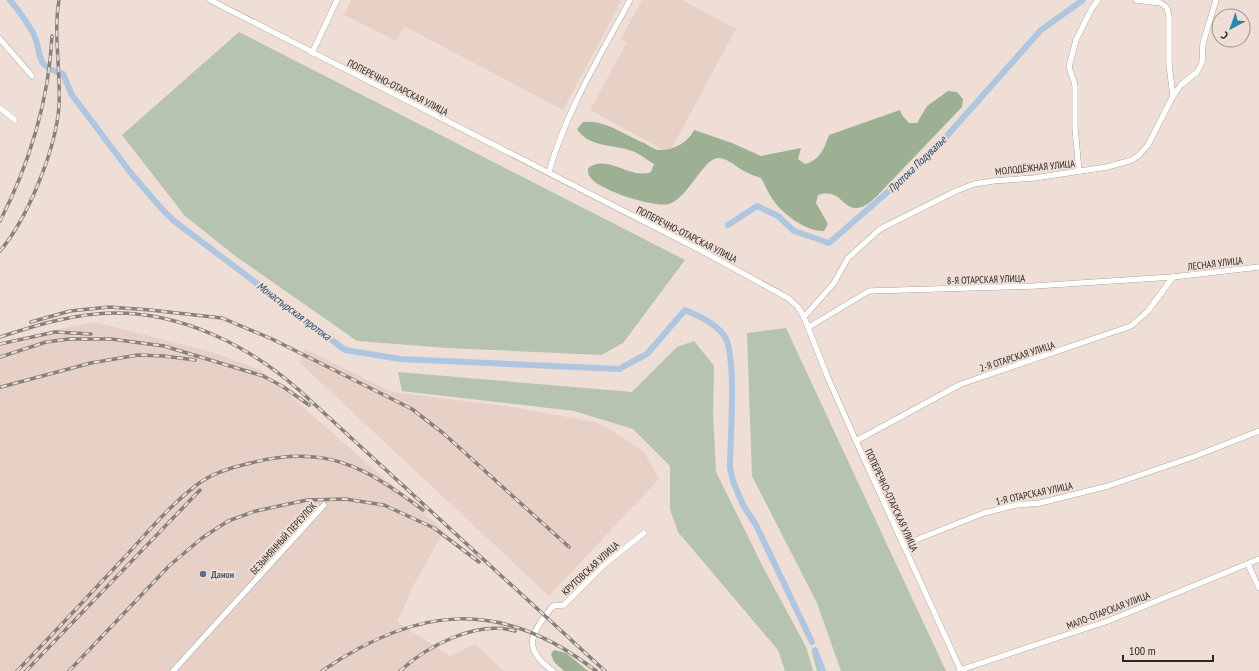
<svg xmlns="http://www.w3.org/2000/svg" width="1259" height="671" font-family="'PT Sans Narrow',sans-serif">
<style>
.built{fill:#e7d1c6}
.green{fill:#b6c3af}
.forest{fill:#9db093}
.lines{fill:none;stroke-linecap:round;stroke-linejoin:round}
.canal{stroke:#aec6e0;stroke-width:6}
.street-casing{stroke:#8b7d76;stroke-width:6}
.street{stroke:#fff;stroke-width:5.5}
.rail-casing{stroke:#8a807b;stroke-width:3.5}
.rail{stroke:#eeded6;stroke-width:2;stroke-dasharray:6;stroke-linecap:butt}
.service-dot{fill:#5c6f8a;stroke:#eeded6;stroke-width:1.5}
.labels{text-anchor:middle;stroke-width:4;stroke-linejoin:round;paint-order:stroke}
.street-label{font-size:10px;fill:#2c2624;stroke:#eeded6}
.service-label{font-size:10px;font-weight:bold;fill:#4e5e75;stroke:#eeded6;text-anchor:start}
.water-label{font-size:11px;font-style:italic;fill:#1d4165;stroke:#eeded6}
</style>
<rect width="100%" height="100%" fill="#eeded6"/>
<!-- built -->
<g class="built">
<path d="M351,0H622L563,110L404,26L396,41L344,15Z"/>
<path d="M642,0H682L736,29L669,153L590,110L627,42L621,39Z"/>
<path d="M94,322L212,352L261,370L444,531L413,586L397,622L450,656L475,644L504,671H0V346L32,341L31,335Z"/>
<path d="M305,349L392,392L519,408L594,422L608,428L644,452L659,479L549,596L299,362Z"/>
</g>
<!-- green -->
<g class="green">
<path d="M239,32L685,260L623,343L601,355L448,348L357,341L234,255L185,216L122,135Z"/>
<path d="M786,328L946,671H841L817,603L752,476L747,333Z"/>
<path d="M694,341L714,366L713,414L716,472L763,567L806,647L813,671H785L778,650L678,532L670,509V466L633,429L574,411L402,391L398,372L632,392L677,347Z"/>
<path d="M812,652L821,657L826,671H817Z"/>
</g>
<!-- forest -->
<g class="forest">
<path d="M948,91L957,92L963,99L962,107L877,196C873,199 869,204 864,206C843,216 843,187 818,195L816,203L828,224L824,231C806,232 783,214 773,200C768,193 765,185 761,178C755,176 749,174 744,171C736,167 727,157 717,158C702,161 688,198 669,204C654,208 598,190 590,177C588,175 588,170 588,168C608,153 630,180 651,172L654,164C647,160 639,153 632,151C613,144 589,148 577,129L583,122C604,119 625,135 644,143C648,145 653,149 658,150C672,151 688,143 694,130L732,143L761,156L801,148L798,159L805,164C820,160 824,149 829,135L900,110L902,115L909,123H917L927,106Z"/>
<path d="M554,650L566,653L588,671H564L554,662L551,654Z"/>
</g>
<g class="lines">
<!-- canal -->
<g class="canal">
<path d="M10,0C18,10 27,22 33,33C44,55 32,65 63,74L72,95L130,172L161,208L174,221L345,350L400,359L619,369L647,354L685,310C699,316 716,323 725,337C737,359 730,440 730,468L733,481L743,505L756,525L812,642"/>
<path d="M728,225L757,206L778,216L794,231L829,243L929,156L1041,30L1083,0"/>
<path d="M815,650L823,671"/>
</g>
<defs>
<g id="street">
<path d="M210,0L702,251L788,298L798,307L804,317L828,378L856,441L961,671"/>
<path d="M1136,0L1161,3L1167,8L1169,17V65L1173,96"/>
<path d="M0,39L32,76"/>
<path d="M312,53L337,0"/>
<path d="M0,108L15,120"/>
<path d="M1079,171L1075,128V85L1069,67L1076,40L1092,8L1098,0"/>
<path d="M549,172C566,111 600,56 630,0"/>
<path d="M804,317L834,283L848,258L880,229L956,191L974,184L993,181L1034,178L1107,167L1132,160L1139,155L1148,145L1173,96L1181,85L1197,72L1202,63L1203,43L1216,0"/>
<path d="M809,327L869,291L1034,286L1173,277L1259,267"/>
<path d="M856,441L961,384L1131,326L1148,311L1173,277"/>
<path d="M903,545L984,513L1016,505L1040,503L1108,486L1193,457L1259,431"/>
<path d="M1248,564L1259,588"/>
<path d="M960,670L1108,621L1259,559"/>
<path d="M173,671L324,505"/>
<path d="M553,671C520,648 532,632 553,606L564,605L606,563L644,533"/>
</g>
</defs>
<!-- street casing -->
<use href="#street" class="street-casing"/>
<!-- street -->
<use href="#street" class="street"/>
<defs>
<g id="rail">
<path d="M0,221C29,165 49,100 52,36"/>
<path d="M0,251C28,218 56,149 59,106C61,71 53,35 59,0"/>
<path d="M31,322L70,311L109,307L150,310L222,318L272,339L412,409L443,433L569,547"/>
<path d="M0,337C37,325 76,313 115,313C184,313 249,346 299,390L605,671"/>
<path d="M0,344L55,332L91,334"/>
<path d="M0,357L46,342L69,339H111L164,346L263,376L282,386L309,405"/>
<path d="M1,387L91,363L138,355L164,356L195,360"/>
<path d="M17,671C53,634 88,596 123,559C147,533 170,505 198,484C212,473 233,467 251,463C325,444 364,466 423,510"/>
<path d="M26,671L200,490"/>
<path d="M69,671L169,566L202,538L228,521L256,511L307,500L345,499L384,505L434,528L479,562"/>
<path d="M322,671C418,605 502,598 596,671"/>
<path d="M400,671C427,646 477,620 515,631"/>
</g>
</defs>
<!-- rail casing -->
<use href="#rail" class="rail-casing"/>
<!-- rail -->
<use href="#rail" class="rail"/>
</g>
<!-- markers -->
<circle class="service-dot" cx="203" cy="574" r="4"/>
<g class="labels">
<!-- street labels -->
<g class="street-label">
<text transform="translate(398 87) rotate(27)" y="4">ПОПЕРЕЧНО-ОТАРСКАЯ УЛИЦА</text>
<text transform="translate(1035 167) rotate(-6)" y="4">МОЛОДЁЖНАЯ УЛИЦА</text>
<text transform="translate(687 234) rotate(27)" y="4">ПОПЕРЕЧНО-ОТАРСКАЯ УЛИЦА</text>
<text transform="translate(1215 263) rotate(-7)" y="4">ЛЕСНАЯ УЛИЦА</text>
<text transform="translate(986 279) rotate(-2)" y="4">8-Я ОТАРСКАЯ УЛИЦА</text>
<text transform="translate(1017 356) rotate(-18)" y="4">2-Я ОТАРСКАЯ УЛИЦА</text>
<text transform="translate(1034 493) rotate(-12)" y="4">1-Я ОТАРСКАЯ УЛИЦА</text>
<text transform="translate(892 500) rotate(65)" y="4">ПОПЕРЕЧНО-ОТАРСКАЯ УЛИЦА</text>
<text transform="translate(283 538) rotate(-48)" y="4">БЕЗЫМЯННЫЙ ПЕРЕУЛОК</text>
<text transform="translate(590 568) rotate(-43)" y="4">КРУТОВСКАЯ УЛИЦА</text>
<text transform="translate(1108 610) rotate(-21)" y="4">МАЛО-ОТАРСКАЯ УЛИЦА</text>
</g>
<!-- service labels -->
<g class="service-label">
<text x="211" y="578">Данон</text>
</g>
<!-- water labels -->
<g class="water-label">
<text transform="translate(917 164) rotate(-44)" y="4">Протока Подувалье</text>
<text transform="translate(294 311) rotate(37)" y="4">Монастырская протока</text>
</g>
</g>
<!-- north arrow -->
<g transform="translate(1231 28) rotate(221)"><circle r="19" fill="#eeded6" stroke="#a0948f"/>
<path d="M0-3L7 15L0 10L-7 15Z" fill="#2986b2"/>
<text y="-6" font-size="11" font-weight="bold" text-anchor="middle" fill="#2c2624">С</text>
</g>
<!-- scale -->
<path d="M1123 655v6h90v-6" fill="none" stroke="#2c2624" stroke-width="2"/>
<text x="1129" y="655" font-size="12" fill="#2c2624" stroke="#eeded6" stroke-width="3" paint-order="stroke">100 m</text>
</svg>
